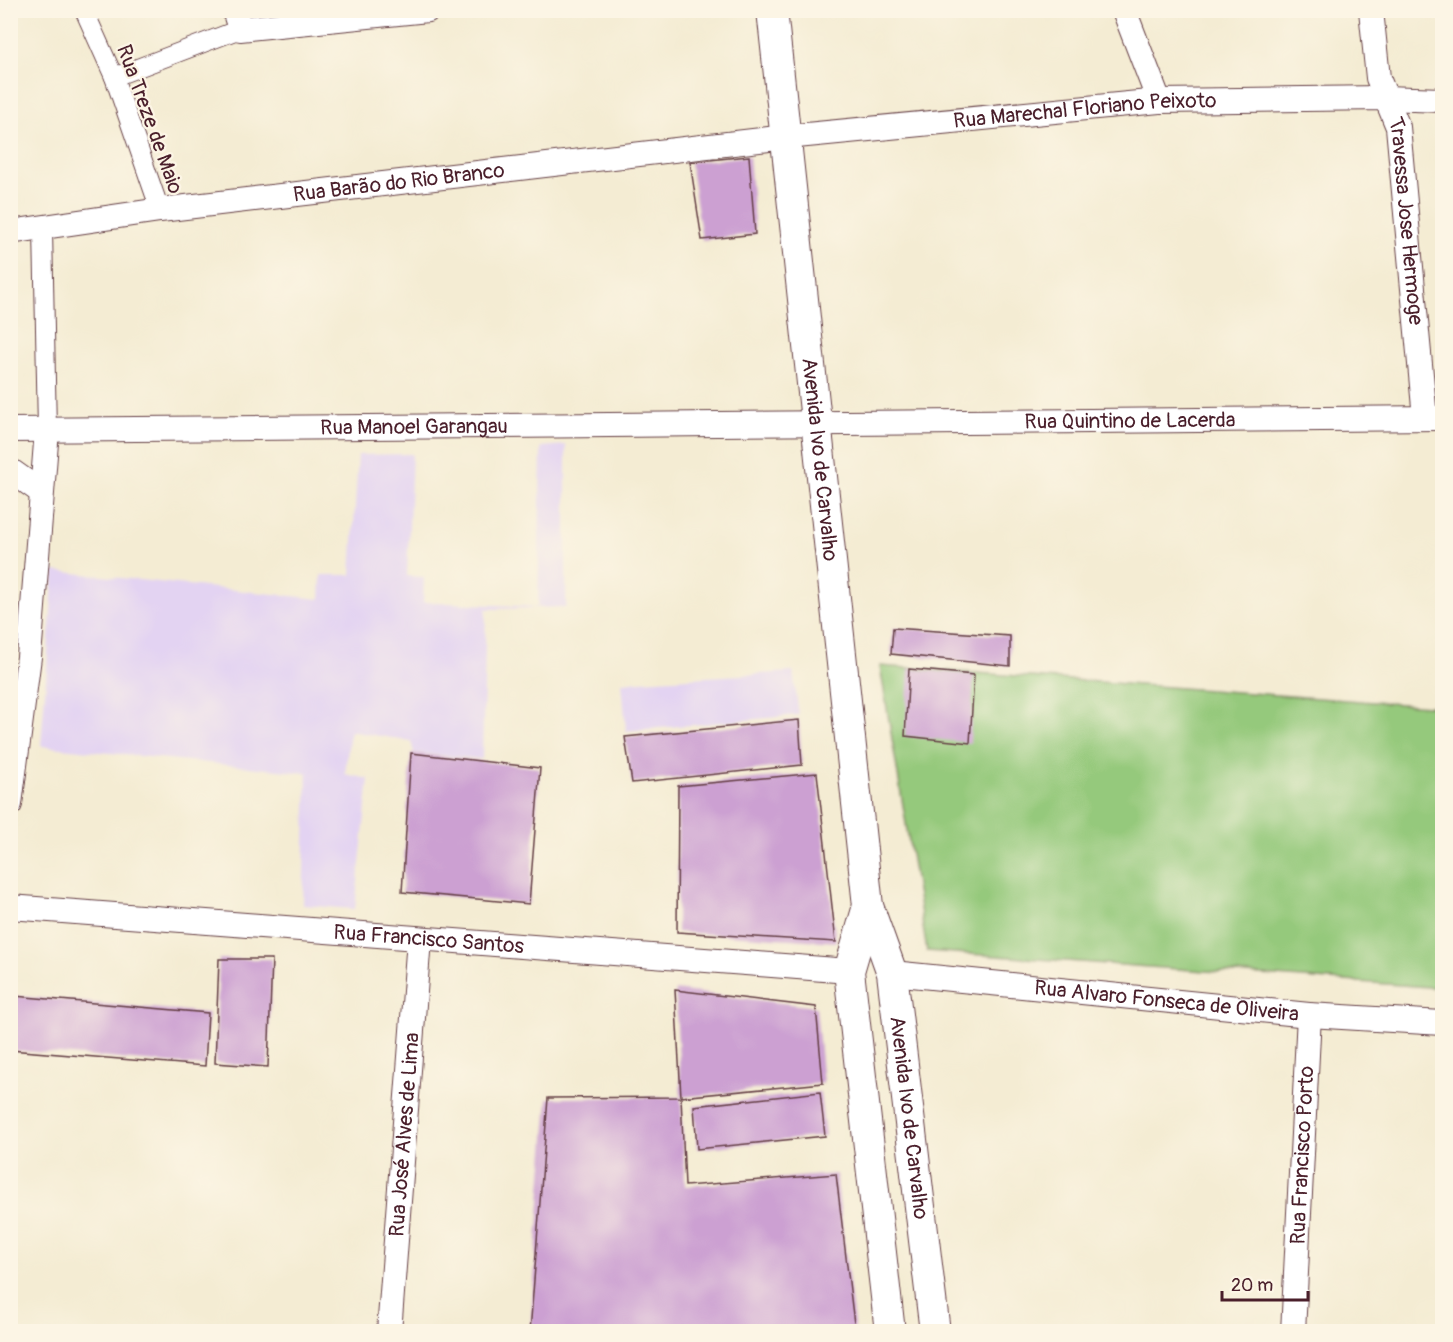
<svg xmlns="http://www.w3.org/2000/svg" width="1453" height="1342" font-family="Pangolin,sans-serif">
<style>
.built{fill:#e3d3f2}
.green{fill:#95c97b;stroke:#707453;stroke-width:1.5}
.building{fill:#cca0d2}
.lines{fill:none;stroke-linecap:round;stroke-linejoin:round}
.pedestrian-casing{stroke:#643e44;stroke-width:20}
.minor-casing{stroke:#643e44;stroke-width:26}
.tertiary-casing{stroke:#643e44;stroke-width:32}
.pedestrian{stroke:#fff;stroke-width:18}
.minor{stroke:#fff;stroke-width:24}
.tertiary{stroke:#fff;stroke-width:30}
.labels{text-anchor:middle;stroke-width:4.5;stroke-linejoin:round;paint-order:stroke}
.street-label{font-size:21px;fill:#4a1f2b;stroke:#fcf5e5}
</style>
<rect width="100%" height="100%" fill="#fcf5e5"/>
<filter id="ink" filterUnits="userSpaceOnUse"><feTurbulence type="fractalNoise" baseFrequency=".0167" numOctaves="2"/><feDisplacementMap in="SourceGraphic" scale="12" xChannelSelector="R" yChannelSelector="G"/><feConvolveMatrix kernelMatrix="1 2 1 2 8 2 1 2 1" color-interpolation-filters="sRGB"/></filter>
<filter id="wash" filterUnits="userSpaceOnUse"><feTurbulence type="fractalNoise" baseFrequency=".008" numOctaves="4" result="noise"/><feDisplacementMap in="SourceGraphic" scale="24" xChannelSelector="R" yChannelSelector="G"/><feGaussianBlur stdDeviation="1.35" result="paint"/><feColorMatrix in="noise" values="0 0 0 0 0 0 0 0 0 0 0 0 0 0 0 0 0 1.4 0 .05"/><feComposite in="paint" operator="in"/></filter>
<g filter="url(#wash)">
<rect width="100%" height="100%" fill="#f4ecd3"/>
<!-- built -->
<g class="built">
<path d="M566,445V607L486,609L482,759L414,753L411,741L350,731L345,774L369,779L355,909L303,905L307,773L41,746L54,571L320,599L321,575H351L358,455L412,454L407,576L424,577L423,602L538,607L541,447Z"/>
<path d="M793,672L799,715L626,731L622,682Z"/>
</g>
<!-- green -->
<path class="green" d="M880,666L1442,707V988L927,951Z"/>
<g id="blocks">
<!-- building -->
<g class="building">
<path d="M749,156L755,234L702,240L690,162Z"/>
<path d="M893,628L1010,636V666L891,654Z"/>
<path d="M909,669L974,675L970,743L905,736Z"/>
<path d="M799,720L802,765L632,783L625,737Z"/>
<path d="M411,753L540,768L529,904L402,892Z"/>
<path d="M817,773L836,942L677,932L678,786Z"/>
<path d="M219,959H272L268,1067L215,1063Z"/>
<path d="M675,990L816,1007L823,1083L681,1097L685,1186L836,1174L855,1332H530L548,1098L681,1097Z"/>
<path d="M14,996L208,1013L205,1066L10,1050Z"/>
<path d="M820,1092L825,1136L697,1149L694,1106Z"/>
</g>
</g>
</g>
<g filter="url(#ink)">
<use href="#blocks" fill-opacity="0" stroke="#643e44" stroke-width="1.5"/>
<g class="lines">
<defs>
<g id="pedestrian">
<path d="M84,10L114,77L160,210"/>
<path d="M114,77L240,29"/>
<path d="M43,229L47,430"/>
</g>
<g id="minor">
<path d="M234,10L240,29L428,10"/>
<path d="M1124,10L1159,101"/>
<path id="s1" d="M1371,10L1378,78L1398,127L1425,418"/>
<path id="s2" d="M10,232L160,210L786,137L1159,101L1385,98L1442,100"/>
<path id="s3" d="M10,430L1442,418"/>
<path d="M10,470L41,492"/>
<path d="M10,804L29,657L47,430"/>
<path id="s4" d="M10,907L849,971"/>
<path id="s5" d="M892,973L1309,1015L1442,1023"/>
<path id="s6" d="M389,1332L419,939"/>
<path id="s7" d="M1293,1332L1309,1015"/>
</g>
<g id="tertiary">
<path id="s8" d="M772,10L868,906L892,973L935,1332"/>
<path d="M868,906L849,971L890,1332"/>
</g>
</defs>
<!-- pedestrian casing -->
<use href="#pedestrian" class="pedestrian-casing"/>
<!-- minor casing -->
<use href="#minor" class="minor-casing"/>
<!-- tertiary casing -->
<use href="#tertiary" class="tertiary-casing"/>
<!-- pedestrian -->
<use href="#pedestrian" class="pedestrian"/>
<!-- minor -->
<use href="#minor" class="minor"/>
<!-- tertiary -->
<use href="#tertiary" class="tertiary"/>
</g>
</g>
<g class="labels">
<!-- street labels -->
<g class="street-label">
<text dy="7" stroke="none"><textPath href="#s2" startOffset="1082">Rua Marechal Floriano Peixoto</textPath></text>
<text transform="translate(150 119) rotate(70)" y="7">Rua Treze de Maio</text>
<text dy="7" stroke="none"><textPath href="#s2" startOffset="392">Rua Barão do Rio Branco</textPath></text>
<text dy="7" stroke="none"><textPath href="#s1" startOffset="216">Travessa Jose Hermoge</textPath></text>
<text dy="7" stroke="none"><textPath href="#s3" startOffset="1120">Rua Quintino de Lacerda</textPath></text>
<text dy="7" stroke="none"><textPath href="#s3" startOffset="404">Rua Manoel Garangau</textPath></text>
<text dy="7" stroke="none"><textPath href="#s8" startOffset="452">Avenida Ivo de Carvalho</textPath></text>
<text dy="7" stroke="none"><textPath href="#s4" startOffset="420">Rua Francisco Santos</textPath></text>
<text dy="7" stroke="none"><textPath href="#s5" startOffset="276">Rua Alvaro Fonseca de Oliveira</textPath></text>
<text dy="7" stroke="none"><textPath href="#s8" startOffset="1118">Avenida Ivo de Carvalho</textPath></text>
<text dy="7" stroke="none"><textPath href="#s6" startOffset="198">Rua José Alves de Lima</textPath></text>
<text dy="7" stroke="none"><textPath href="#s7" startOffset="177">Rua Francisco Porto</textPath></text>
</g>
</g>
<!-- margin -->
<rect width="1453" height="1342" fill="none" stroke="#fcf5e5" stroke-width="36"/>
<!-- scale -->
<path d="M1222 1291v9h86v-9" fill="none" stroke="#4a1f2b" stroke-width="3"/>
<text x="1231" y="1291" font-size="18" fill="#4a1f2b" stroke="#fcf5e5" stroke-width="4.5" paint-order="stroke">20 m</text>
</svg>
